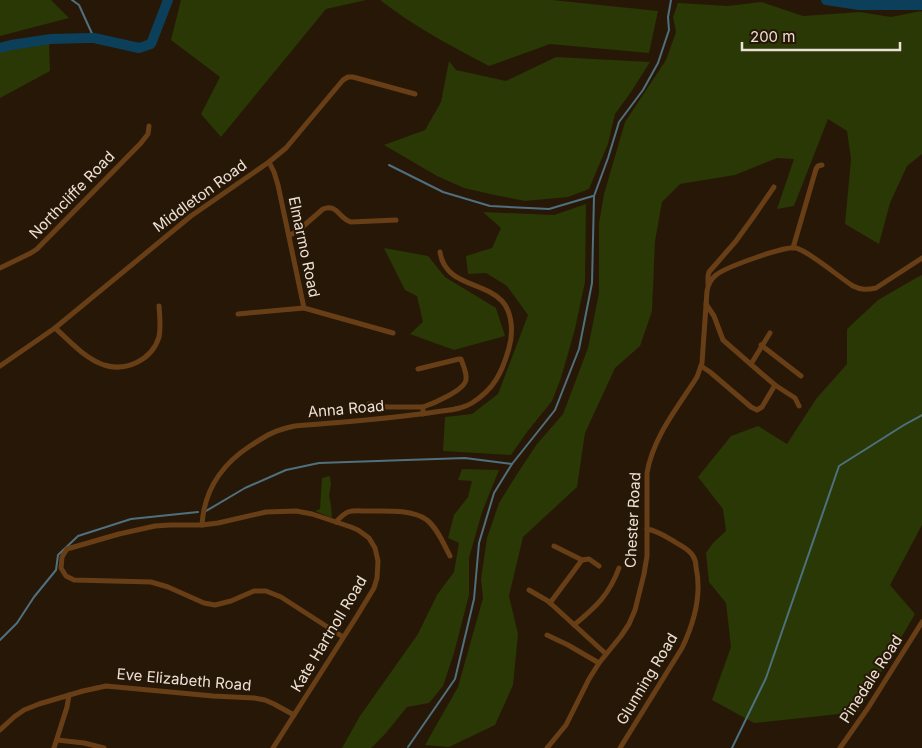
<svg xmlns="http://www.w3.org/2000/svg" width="922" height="748" font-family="Inter,sans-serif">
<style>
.green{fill:#293804}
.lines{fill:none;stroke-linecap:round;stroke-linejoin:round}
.stream{stroke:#4f707e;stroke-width:2}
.river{stroke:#0c3f59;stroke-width:10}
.street{stroke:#683e17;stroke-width:5}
.labels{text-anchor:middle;stroke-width:4;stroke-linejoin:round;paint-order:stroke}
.street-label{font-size:15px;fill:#ece1d6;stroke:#271707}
</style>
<rect width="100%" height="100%" fill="#271707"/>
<!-- green -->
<g class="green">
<path d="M0,0H51L69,18L0,36Z"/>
<path d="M181,0H366L326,9L221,137L201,114L220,77L171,40Z"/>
<path d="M380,0H552L658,11L649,53L550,44L489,66C451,46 415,27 380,0Z"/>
<path d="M761,2L803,16L860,12L891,17L921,11L922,12V154L907,166L890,203L879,244L845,224L851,159L847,131L828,119L794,206L777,209L794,159L777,158L735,175L680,184L662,202L655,241L652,311L640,346L615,368L585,433L577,487L523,537L509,596L518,634L513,685L495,725L449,747L425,745L458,687L483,598L481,579L487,538L499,503L517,474L537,444L563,414L588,348L599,293V223L604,194L625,122L666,60L676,32L673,17L678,3L728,6Z"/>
<path d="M49,42L50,71L0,98V53L3,51Z"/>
<path d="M556,57L650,62L631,92L615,114L608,144L589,189L568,197L525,201L490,194L464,188L437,176L384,145L425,130L441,102L449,61L456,70L506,81Z"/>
<path d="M586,204L585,282L575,329L561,378L552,401L527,432L511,455L443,451L445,417L472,414L498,394L528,315L507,286L486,273L468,274L466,256L492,248L501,228L483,212L554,215Z"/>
<path d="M384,248L428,256L445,277L496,308L505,336L454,350L410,334L423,322L417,296L405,290Z"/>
<path d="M922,275V525L890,585L915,614L858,712L754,723L712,700L731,647L726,603L709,582L706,553L713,543L726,531L723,509L698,477L731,436L758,426L787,444L816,399L847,364V329L878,300L916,278Z"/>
<path d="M462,469L499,470L482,512L469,558V595L454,653L443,686L429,703L407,707L385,734L371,748H342L360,716L418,634L437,595L454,572L459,543L448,538L454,515L468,497L472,481L458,480Z"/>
<path d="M330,476L331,484L329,496L331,505L332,518L315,511L320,509L322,478Z"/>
</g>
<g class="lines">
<!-- stream -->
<g class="stream">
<path d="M72,0L79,5L94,38"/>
<path d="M389,165L443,192L490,206L549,209L593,196"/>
<path d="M206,511L245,488L286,470L319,463L465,458L512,464"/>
<path d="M0,640L17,623L34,597L56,570L58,555L78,536L131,519L198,512"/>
<path d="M408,747L455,679L474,599L479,543L494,493L512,464L555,410L579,349L592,283L594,196L608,158L619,122L643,90L658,63L669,30L668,17L671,0"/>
<path d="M732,748L766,678L839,466L904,425L922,415"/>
</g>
<!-- river -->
<g class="river">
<path d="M826,0L859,5H922"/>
<path d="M0,48L11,45L51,39L89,38H94L139,48L151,44L168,0"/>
</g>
<!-- street -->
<g class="street">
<path d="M269,162L274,172L278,185L304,308L393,333"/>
<path d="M289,236L300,229L323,209C337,203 339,219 351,222L396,220"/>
<path d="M793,248L816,169L818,166L822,165"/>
<path d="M0,268L31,253L37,249L141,143L148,134L149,126"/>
<path d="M708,284V276L709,272L736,241L754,216L774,187"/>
<path d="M238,314L304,308"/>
<path d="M55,328C70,341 84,358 104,365C126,372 152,360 159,337C161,327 160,317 159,306"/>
<path d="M761,345L801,376"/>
<path d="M751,364L770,333"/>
<path d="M0,366L55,328L191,216L269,162L286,148L343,80L348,77H353L415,94"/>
<path d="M701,366L710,372L751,407L757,410L762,407L775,385L762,374L723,340L714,316L706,304"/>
<path d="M418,369L459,359H461C463,365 467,373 466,379C466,390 432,404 423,407V414"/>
<path d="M775,385L795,398L799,406"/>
<path d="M369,404L387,407H423"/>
<path d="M336,522C340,518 343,514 348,512C354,510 361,511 367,511C385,511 412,509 427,520C438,529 444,545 450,556"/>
<path d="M202,525C204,490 221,465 250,446C267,435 275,430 295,426C342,422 389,419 435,412C447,410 461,410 472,403C494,389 502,373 509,348C513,334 513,313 502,301C483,281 445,286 440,252"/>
<path d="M554,546L582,560L589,559L599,566"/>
<path d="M529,590L548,601L606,654"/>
<path d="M550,603L582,560"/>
<path d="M574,625C596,607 609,595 619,568"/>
<path d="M547,635L568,645L599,663"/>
<path d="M0,730L14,717L24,710L39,704L83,691L106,686L213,696L254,698L265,700L274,704L294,715"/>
<path d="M57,740L84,743L104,748"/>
<path d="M54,748L67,707L69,695"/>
<path d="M273,748L357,616L374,588L377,578L378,561L375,548L369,538L358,530L351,527L312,514L296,511L266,512L218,523L202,525H170L155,526L119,534L67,549L62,557L61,568L66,576L74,580L151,582L168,587L204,603L215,605L231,601L254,591H266L281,597L343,637"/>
<path d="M547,748L566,725L589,679L599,663L621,636L629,624L635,610L644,574L647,556V473C653,437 678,407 697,377L702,363L707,291C708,284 711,279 716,275C726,267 784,246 796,248C809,251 840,278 853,286C861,290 867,290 876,288L922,258"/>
<path d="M620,748L682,648C694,623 702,594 696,567C696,563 695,559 693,556C689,549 681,546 675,542C665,536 658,531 647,529"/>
<path d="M840,748L868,708L922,622"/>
</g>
</g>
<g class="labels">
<!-- street labels -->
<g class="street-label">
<text transform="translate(72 195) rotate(-46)" y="5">Northcliffe Road</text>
<text transform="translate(200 196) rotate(-36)" y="5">Middleton Road</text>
<text transform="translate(304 247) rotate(78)" y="5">Elmarmo Road</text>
<text transform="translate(346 409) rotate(-5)" y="5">Anna Road</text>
<text transform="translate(633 520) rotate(-87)" y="5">Chester Road</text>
<text transform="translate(329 634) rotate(-59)" y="5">Kate Hartnoll Road</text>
<text transform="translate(647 679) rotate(-59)" y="5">Glunning Road</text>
<text transform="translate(871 679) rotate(-57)" y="5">Pinedale Road</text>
<text transform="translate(184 680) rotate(5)" y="5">Eve Elizabeth Road</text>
</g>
</g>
<!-- scale -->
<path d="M742 42v8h158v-8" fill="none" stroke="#ece1d6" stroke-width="2.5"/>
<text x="750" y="42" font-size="15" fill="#ece1d6" stroke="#271707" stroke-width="4" paint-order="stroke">200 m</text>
</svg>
